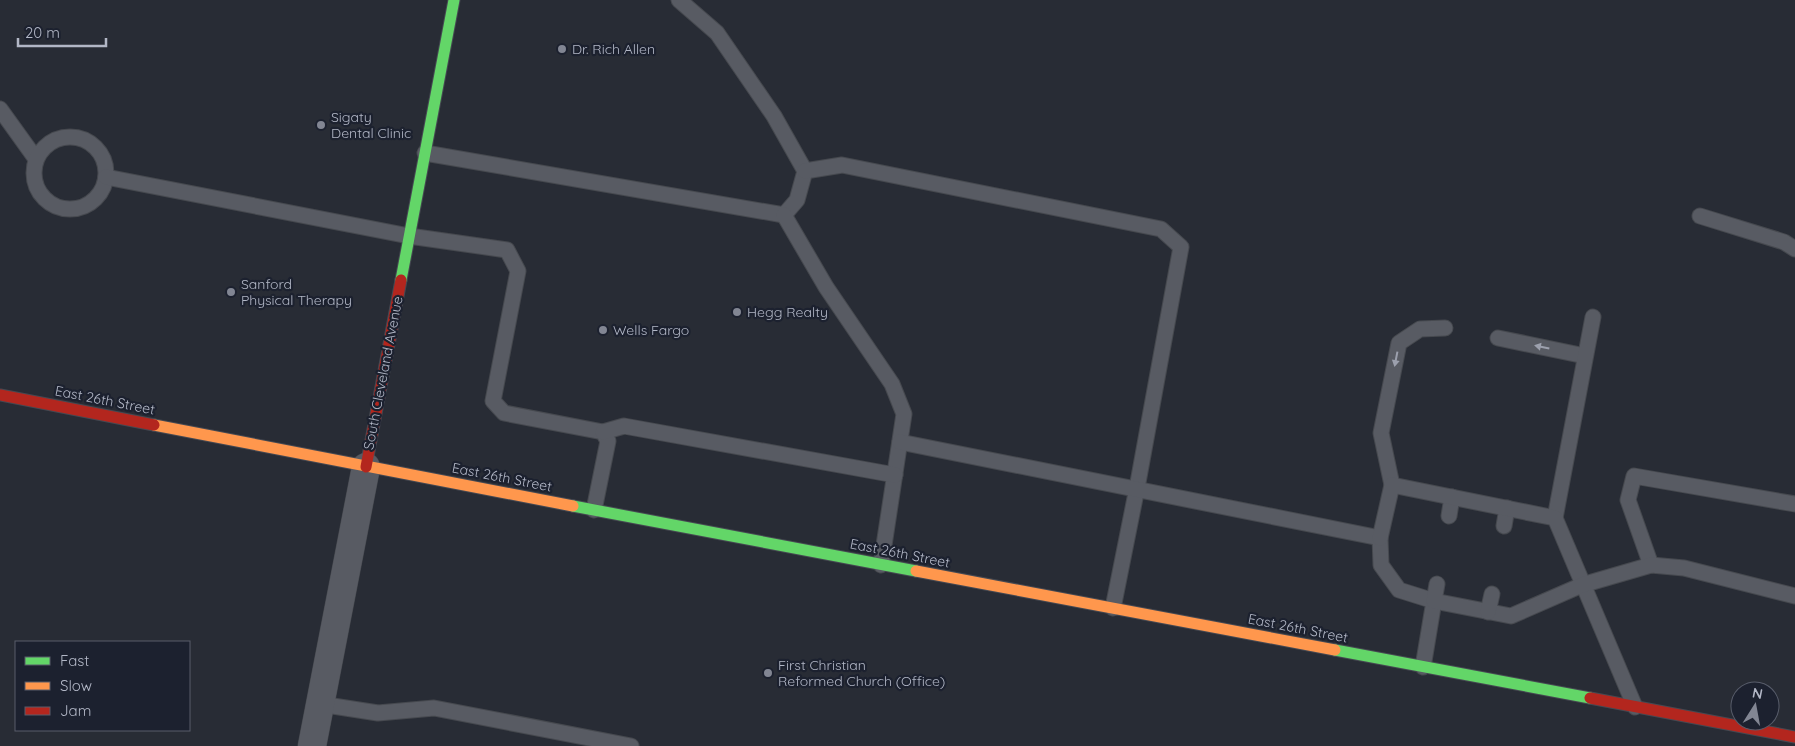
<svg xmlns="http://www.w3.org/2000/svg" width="1795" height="746" font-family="Quicksand,sans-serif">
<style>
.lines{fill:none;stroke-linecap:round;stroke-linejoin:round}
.lane-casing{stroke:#46494f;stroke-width:17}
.street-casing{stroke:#46494f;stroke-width:29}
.fast-casing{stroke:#464952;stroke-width:13}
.slow-casing{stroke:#464952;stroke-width:13}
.jam-casing{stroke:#464952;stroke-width:13}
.lane{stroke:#585b63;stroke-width:15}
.street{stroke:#585b63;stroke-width:28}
.fast{stroke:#63d668;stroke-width:11}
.slow{stroke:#ff974d;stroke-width:11}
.jam{stroke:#b3261e;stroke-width:11}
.oneway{fill:#9ca0ad}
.poi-dot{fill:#828693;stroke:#1c212f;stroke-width:2}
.labels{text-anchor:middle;stroke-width:4.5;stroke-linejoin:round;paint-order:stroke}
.poi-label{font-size:14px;fill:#b2b7c6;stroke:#1c212f;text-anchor:start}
.street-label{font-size:14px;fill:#b2b7c6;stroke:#1c212f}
</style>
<rect width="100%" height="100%" fill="#282c35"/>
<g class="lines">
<defs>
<g id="lane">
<path d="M0,109L36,159"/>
<circle cx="70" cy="173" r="36"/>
<path d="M425,153L784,215L797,200L805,171L774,116L717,33L679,0"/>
<path d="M805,171L842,165L1161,229L1181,247L1137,488L1113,608"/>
<path d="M106,177L409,236L507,250L518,271L493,401L504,413L603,432L608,441L594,510"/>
<path d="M784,215L826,287L892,384L904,414L881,565"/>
<path d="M1700,216L1784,242L1795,249"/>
<path d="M1498,338L1585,356"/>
<path d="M603,432L624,426L895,475"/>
<path d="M900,442L1380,538L1381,565L1399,590L1434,601L1423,667"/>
<path d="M1392,485L1381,433L1399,343L1420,329L1445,328"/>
<path d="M1449,516L1452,497"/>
<path d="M1555,518L1593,317"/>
<path d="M1504,526L1507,508"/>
<path d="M1380,538L1392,485L1555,518L1635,707"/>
<path d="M1651,565L1628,500L1634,476L1795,504"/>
<path d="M1437,584L1434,601L1511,616L1582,585L1651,565L1684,568L1795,596"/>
<path d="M1488,612L1492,594"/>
<path d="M320,704L378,713L434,708L631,746"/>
</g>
<path id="street" d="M312,746L366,467"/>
<g id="fast">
<path d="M401,280L454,0"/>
<path d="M573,506L916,571"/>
<path d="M1335,650L1590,698"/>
</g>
<g id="slow">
<path d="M154,425L573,506"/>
<path d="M916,571L1335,650"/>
</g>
<g id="jam">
<path d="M0,395L154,425"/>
<path d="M366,467L401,280"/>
<path d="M1590,698L1795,737"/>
</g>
</defs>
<!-- lane casing -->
<use href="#lane" class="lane-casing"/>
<!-- street casing -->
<use href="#street" class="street-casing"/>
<!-- fast casing -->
<use href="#fast" class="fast-casing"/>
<!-- slow casing -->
<use href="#slow" class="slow-casing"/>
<!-- jam casing -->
<use href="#jam" class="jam-casing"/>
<!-- lane -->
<use href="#lane" class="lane"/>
<!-- street -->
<use href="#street" class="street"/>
<!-- fast -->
<use href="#fast" class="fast"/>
<!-- slow -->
<use href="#slow" class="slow"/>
<!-- jam -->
<use href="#jam" class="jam"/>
</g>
<!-- one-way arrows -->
<defs><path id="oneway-solid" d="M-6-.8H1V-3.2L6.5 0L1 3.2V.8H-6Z" transform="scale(1.25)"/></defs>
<g class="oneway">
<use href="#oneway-solid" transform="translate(1542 347) rotate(-168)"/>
<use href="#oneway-solid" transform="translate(1396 359) rotate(101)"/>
</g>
<!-- markers -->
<g class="poi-dot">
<circle cx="562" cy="49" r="5"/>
<circle cx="321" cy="125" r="5"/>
<circle cx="231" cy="292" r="5"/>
<circle cx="737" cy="312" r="5"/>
<circle cx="603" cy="330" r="5"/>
<circle cx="768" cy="673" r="5"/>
</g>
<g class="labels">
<!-- poi labels -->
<g class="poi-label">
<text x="572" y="54">Dr. Rich Allen</text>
<text x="331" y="122">Sigaty<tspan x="331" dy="16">Dental Clinic</tspan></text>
<text x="241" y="289">Sanford<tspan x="241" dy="16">Physical Therapy</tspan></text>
<text x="747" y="317">Hegg Realty</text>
<text x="613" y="335">Wells Fargo</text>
<text x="778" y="670">First Christian<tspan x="778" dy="16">Reformed Church (Office)</tspan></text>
</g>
<!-- street labels -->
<g class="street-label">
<text transform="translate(383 373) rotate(-79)" y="5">South Cleveland Avenue</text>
<text transform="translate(105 400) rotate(11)" y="5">East 26th Street</text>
<text transform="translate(502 477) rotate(11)" y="5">East 26th Street</text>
<text transform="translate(900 553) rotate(11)" y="5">East 26th Street</text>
<text transform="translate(1298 628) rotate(11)" y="5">East 26th Street</text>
</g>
</g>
<!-- legend -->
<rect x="15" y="641" width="175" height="90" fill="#1c212f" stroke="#585d6b"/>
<rect x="25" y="657" width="25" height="8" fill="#63d668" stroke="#585d6b"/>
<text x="60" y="666" font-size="15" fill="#b2b7c6">Fast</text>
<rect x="25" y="682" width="25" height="8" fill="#ff974d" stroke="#585d6b"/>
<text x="60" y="691" font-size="15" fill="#b2b7c6">Slow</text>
<rect x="25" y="707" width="25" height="8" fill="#b3261e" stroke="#585d6b"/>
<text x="60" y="716" font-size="15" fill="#b2b7c6">Jam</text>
<!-- north arrow -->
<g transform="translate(1755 706) rotate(11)"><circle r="24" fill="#1c212f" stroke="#585d6b"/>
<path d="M0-4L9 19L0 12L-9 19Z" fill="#828693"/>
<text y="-8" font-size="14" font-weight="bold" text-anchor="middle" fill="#b2b7c6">N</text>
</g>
<!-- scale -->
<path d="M18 38v8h88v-8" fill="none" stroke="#b2b7c6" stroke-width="2.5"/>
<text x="25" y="38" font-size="15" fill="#b2b7c6" stroke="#1c212f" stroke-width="4" paint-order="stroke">20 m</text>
</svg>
